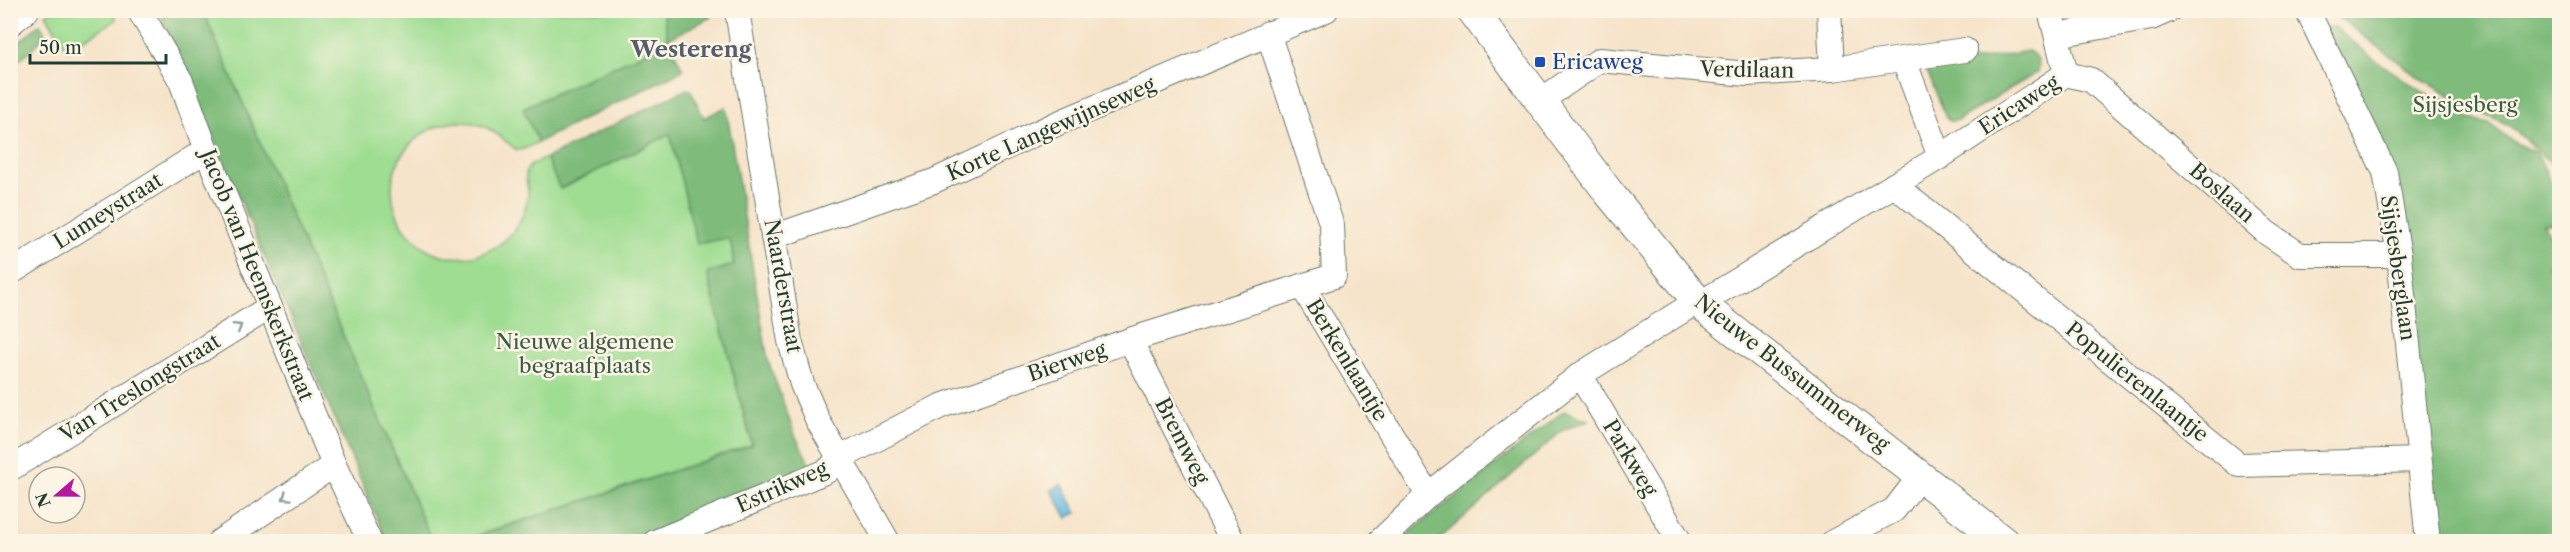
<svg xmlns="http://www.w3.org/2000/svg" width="2570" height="552" font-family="'Libre Caslon Text',serif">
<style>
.green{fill:#9fdd92;stroke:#5f8d63;stroke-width:1.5}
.forest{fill:#7fbc7c;stroke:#4f7c58;stroke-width:1.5}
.water{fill:#62b7de;stroke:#407a89;stroke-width:1.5}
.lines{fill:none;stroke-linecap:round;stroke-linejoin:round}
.minor-casing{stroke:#6a7768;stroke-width:26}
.major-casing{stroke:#6a7768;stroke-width:32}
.minor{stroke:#fff;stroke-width:24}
.major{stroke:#fff;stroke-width:30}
.oneway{stroke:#8f9e9a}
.transit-dot{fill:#1a4fb4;stroke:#fcf5e5;stroke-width:2}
.labels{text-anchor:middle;stroke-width:5;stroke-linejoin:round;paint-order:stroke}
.transit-label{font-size:21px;fill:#164399;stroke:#fcf5e5;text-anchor:start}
.street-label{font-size:21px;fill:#1f3d34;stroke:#fcf5e5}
.park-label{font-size:21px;fill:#395d47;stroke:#fcf5e5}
.neighbourhood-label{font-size:22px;font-weight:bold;fill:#545e6e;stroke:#fcf5e5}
</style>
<rect width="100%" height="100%" fill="#fcf5e5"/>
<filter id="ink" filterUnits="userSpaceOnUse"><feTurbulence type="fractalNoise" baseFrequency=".0167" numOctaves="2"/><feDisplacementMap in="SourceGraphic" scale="12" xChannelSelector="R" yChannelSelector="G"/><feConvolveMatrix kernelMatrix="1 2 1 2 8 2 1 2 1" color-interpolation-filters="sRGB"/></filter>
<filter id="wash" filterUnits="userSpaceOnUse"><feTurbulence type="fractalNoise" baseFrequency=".008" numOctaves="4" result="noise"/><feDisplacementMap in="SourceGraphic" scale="24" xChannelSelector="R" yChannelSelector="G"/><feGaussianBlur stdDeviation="1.35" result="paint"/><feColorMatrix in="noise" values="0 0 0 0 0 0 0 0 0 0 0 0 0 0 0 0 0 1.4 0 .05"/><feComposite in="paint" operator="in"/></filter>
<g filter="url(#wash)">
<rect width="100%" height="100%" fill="#f6e4ca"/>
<!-- green -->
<g class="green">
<path d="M51,11H114L116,20L67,50L46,14Z"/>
<path d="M203,11H663L668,39L646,52L523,108L538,142C533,144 524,151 517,150C514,149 494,129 480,125C438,112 391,145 392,191C393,209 400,226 414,239C448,273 507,257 523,214C526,207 528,199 528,192C528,185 524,175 527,170C529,164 540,161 546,158L561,189L670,134L697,243L727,238L731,243L734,265L707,273L752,445L460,541H432Z"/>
</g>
<!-- forest -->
<g class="forest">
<path d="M159,11H203L432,541H387Z"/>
<path d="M663,11H710L711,17L668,39L683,70L538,142L523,108L646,52L668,39Z"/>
<path d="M2314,11H2559V177L2552,164L2509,125L2469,107L2426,82L2335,15Z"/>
<path d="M40,24L46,35L11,68V49Z"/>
<path d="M2323,27H2335L2375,60L2432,98L2454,101L2466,118L2488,123L2517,144L2536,152L2559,198V223L2543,224L2559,250L2548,267L2560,269L2559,541H2434L2398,248Z"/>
<path d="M2028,51C2038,57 2040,60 2038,72L1958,120L1951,121L1946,117L1927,71L1937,67Z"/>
<path d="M687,89L691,91L704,118L726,107L768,361L795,435L811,467L734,503L622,541L460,542L752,445L707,273L734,265L731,243L727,238L697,244L670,134L560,189L546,158Z"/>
<path d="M1564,411L1589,420L1563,430L1437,541H1399Z"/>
</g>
<!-- water -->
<path class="water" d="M1061,484L1077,513L1067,518L1051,490Z"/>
</g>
<g filter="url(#ink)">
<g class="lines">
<defs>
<g id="minor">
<path d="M139,10L181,81L206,150L270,307L334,465L370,542"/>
<path d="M737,10L790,341L802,384L818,421L888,542"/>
<path d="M1829,10L1832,69"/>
<path d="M2050,10L2066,74"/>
<path d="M2307,10L2385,172L2399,255L2428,542"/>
<path d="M10,24L27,10"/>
<path d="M1268,33L1332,226L1334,276L1302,286L1428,495"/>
<path d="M2057,35L2151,18L2169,10"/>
<path d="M1904,60L1940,157"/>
<path d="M2066,74L2091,80L2267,233L2300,255H2399"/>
<path d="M1540,101L1600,60L1747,74L1832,69L1965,50"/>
<path d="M1894,185L2239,465L2419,460"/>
<path d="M773,237L934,181L1056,124L1326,10"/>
<path d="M10,273L206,150"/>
<path d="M1130,340L1233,542"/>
<path d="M1580,375L1680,542"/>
<path d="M10,469L270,307"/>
<path d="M219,542L334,465"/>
<path d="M655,542L827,471L840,458L941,406L1130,340L1302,286"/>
<path d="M1379,542L1428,495L1580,375L1685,309L1712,296L1940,157L2066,74"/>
<path d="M1833,542L1894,510L1921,475"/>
</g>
<path id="major" d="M1472,10L1609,193L1699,303L2004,542"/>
</defs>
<!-- minor casing -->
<use href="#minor" class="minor-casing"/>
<!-- major casing -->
<use href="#major" class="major-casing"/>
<!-- minor -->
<use href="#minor" class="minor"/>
<!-- major -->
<use href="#major" class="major"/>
</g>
<!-- one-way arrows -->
<defs><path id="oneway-chevron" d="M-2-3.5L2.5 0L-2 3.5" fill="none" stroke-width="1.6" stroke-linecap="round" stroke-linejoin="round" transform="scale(1.5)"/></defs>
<g class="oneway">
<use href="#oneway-chevron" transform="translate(238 327) rotate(-32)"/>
<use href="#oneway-chevron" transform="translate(286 497) rotate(146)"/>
</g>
</g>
<!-- markers -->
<rect class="transit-dot" x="1534" y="56" width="12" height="12" rx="3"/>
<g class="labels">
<!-- transit labels -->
<g class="transit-label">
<text x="1552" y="69">Ericaweg</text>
</g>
<!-- street labels -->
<g class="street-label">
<text transform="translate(1747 70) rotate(1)" y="7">Verdilaan</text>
<text transform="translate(2019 105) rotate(-33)" y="7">Ericaweg</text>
<text transform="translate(1051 129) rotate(-24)" y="7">Korte Langewijnseweg</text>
<text transform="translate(2222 193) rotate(41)" y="7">Boslaan</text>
<text transform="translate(108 211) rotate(-32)" y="7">Lumeystraat</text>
<text transform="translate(2398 268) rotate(82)" y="7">Sijsjesberglaan</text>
<text transform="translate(257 275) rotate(68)" y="7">Jacob van Heemskerkstraat</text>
<text transform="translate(783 286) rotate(80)" y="7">Naarderstraat</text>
<text transform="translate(1347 360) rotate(59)" y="7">Berkenlaantje</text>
<text transform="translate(1067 362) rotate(-19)" y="7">Bierweg</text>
<text transform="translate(1792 373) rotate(38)" y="7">Nieuwe Bussummerweg</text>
<text transform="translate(2137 382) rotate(39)" y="7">Populierenlaantje</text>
<text transform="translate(140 388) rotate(-32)" y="7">Van Treslongstraat</text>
<text transform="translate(1182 441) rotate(63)" y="7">Bremweg</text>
<text transform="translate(1630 458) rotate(59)" y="7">Parkweg</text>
<text transform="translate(782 487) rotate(-24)" y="7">Estrikweg</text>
</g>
<!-- park labels -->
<g class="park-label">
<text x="2465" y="112">Sijsjesberg</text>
<text x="585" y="349">Nieuwe algemene<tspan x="585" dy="24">begraafplaats</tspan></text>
</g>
<!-- neighbourhood labels -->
<g class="neighbourhood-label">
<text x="691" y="57">Westereng</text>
</g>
</g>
<!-- margin -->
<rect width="2570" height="552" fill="none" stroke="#fcf5e5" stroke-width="36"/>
<!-- north arrow -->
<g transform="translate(57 495) rotate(250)"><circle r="28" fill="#fcf5e5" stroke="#a4ab9e" stroke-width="1.5"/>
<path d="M0-4.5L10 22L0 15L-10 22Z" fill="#b5179e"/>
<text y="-9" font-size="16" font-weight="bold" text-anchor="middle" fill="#1f3d34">N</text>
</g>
<!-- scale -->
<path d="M30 54v9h136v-9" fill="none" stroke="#1f3d34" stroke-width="3"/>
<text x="39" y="54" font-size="18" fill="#1f3d34" stroke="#fcf5e5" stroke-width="4.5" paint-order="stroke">50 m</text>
</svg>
